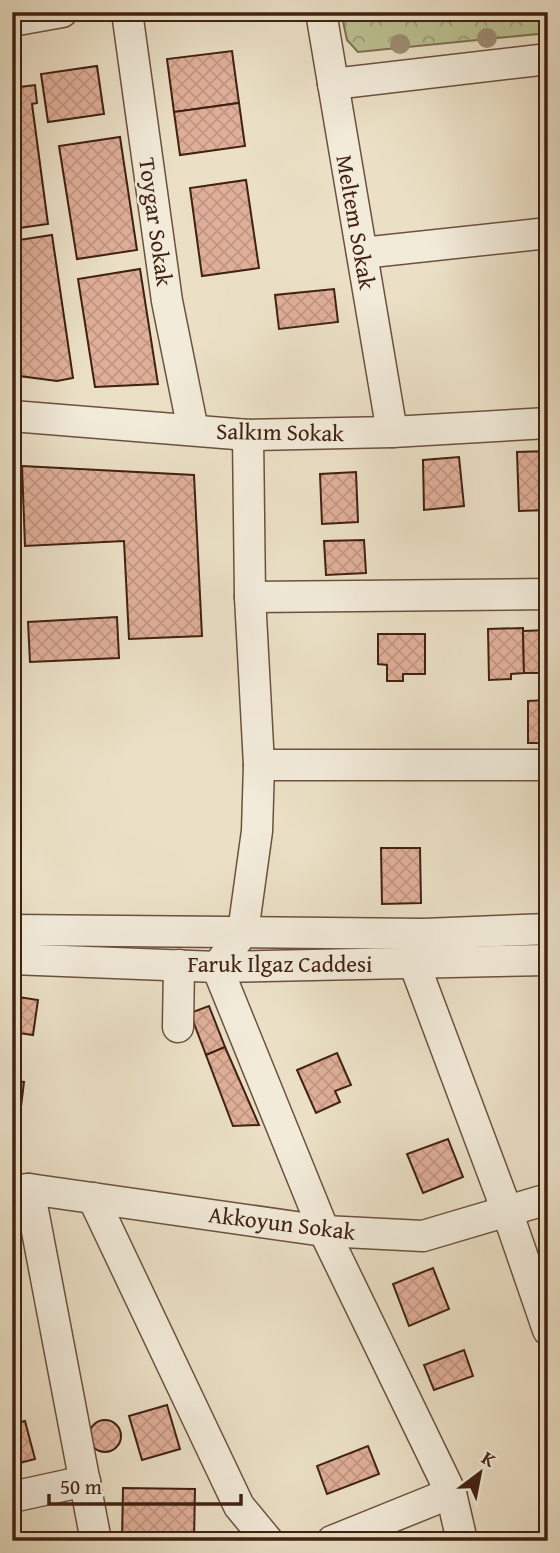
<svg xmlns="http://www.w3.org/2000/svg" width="560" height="1553" font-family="'Gentium Book Plus',serif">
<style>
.forest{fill:url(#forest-crowns);stroke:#7e7152;stroke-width:2}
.building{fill:url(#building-cross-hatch);stroke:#412112;stroke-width:2}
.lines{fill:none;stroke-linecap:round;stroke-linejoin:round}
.minor-casing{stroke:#6c513f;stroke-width:33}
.minor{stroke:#f2ebda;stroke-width:30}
.tree{fill:#9f8d75}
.labels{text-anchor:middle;stroke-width:5;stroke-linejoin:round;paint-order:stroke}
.street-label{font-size:23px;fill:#412112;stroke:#f2ebda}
</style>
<defs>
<pattern id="forest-crowns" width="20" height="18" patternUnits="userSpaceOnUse" patternTransform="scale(1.75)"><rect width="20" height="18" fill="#bbc192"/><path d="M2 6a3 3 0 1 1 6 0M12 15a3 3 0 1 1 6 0" fill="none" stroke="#9a9c76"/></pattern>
<pattern id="building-cross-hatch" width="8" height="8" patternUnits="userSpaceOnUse" patternTransform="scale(1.75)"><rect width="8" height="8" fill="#e0af99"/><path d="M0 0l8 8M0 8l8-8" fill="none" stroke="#c19683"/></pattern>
</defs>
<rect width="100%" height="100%" fill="#ebe0c6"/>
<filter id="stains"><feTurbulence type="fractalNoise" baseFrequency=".00286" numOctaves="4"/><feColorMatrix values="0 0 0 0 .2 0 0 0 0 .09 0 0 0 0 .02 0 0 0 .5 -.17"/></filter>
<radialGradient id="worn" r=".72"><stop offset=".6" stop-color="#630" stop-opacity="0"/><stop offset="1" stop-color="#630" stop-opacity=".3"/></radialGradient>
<!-- forest -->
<path class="forest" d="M341,12H548V33L358,52L347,40Z"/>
<!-- building -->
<g class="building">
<path d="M232,51L239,103L174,112L167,59Z"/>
<path d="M97,66L104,114L48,122L41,74Z"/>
<path d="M35,85L37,103L32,104L48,224L12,229V88Z"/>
<path d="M239,103L245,146L180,155L174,112Z"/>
<path d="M120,137L137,250L77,259L59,146Z"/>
<path d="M246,180L259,268L202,276L190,188Z"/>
<path d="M52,235L73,378L57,381L12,375V241Z"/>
<path d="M140,269L158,384L95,387L78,279Z"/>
<path d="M334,289L338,322L279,329L275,295Z"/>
<path d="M548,451V510L519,511L517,452Z"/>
<path d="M459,457L464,506L424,510L423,460Z"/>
<path d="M22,466L194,475L202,636L129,639L124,541L25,546Z"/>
<path d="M356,472L358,522L322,524L320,474Z"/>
<path d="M364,540L366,573L326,575L324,541Z"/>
<path d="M117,617L119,658L30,662L28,622Z"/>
<path d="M523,628L524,673L511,674V679L489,680L488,629Z"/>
<path d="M548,630V673H524L523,631Z"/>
<path d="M378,634H425V674H403V681H387V665L378,664Z"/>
<path d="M548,700V743H528V701Z"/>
<path d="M381,848H420L421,903L382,904Z"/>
<path d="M12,996L38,1000L33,1035L12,1032Z"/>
<path d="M209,1006L225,1047L206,1055L190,1013Z"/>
<path d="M225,1047L259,1125L233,1126L206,1055Z"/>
<path d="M337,1053L351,1085L335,1091L340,1102L316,1113L297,1070Z"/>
<path d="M12,1081L24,1082L20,1115L12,1114Z"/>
<path d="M448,1139L463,1177L423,1193L407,1154Z"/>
<path d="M548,1242V1266L541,1245Z"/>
<path d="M433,1268L449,1309L409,1326L393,1284Z"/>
<path d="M464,1350L473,1376L434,1390L424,1365Z"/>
<path d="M167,1405L180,1449L142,1460L129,1416Z"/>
<circle cx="105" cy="1436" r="16"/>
<path d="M25,1421L35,1459L12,1465V1424Z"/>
<path d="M368,1446L379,1474L327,1494L317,1466Z"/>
<path d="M123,1488L195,1489L194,1541H122Z"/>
</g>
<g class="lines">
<defs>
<g id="minor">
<path d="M127,12L167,301L193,430"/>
<path d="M321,12L392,432"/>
<path d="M12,21L62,12"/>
<path d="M333,84L548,59"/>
<path d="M362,253L548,233"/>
<path d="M12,416L248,435L392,432L548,423"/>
<path d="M248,435L250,597L259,765L257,831L243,932L217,967L324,1231L451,1493L462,1541"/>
<path d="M250,597L548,594"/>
<path d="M259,765H548"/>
<path d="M12,930L424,934L548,929"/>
<path d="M12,959L217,967L548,960"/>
<path d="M414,963L507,1211L548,1330"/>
<path d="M178,1027L179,965"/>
<path d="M29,1189L96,1541"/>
<path d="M12,1191L29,1189L324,1231L423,1236L548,1199"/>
<path d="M93,1198L239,1506L268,1541"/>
<path d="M12,1497L85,1481"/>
<path d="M332,1541L451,1493"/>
</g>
</defs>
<!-- minor casing -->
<use href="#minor" class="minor-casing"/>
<!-- minor -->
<use href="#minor" class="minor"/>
</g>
<!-- trees -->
<g class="tree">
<circle cx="487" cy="38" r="10"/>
<circle cx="400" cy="44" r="10"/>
</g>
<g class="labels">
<!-- street labels -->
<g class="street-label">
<text transform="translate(156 222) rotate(82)" y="8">Toygar Sokak</text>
<text transform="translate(356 222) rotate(80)" y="8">Meltem Sokak</text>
<text transform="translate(280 432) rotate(1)" y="8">Salkım Sokak</text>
<text x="280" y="972">Faruk Ilgaz Caddesi</text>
<text transform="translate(282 1223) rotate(7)" y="8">Akkoyun Sokak</text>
</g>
</g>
<!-- margin -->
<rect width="560" height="1553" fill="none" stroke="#ebe0c6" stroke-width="42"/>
<rect x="14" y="14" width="532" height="1525" fill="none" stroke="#412112" stroke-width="3.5"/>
<rect x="21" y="21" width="518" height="1511" fill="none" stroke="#412112" stroke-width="2"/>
<!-- north arrow -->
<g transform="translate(480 1473) rotate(32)" stroke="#f2ebda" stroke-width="5" paint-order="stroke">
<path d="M0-5L12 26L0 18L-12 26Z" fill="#412112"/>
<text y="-10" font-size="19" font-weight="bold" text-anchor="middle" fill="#412112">K</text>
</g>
<!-- scale -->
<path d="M49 1494v10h192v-10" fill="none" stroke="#412112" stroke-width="3.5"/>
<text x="60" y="1494" font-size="21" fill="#412112" stroke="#f2ebda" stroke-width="5" paint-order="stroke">50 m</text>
<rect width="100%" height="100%" filter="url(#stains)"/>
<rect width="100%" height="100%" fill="url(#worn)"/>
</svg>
